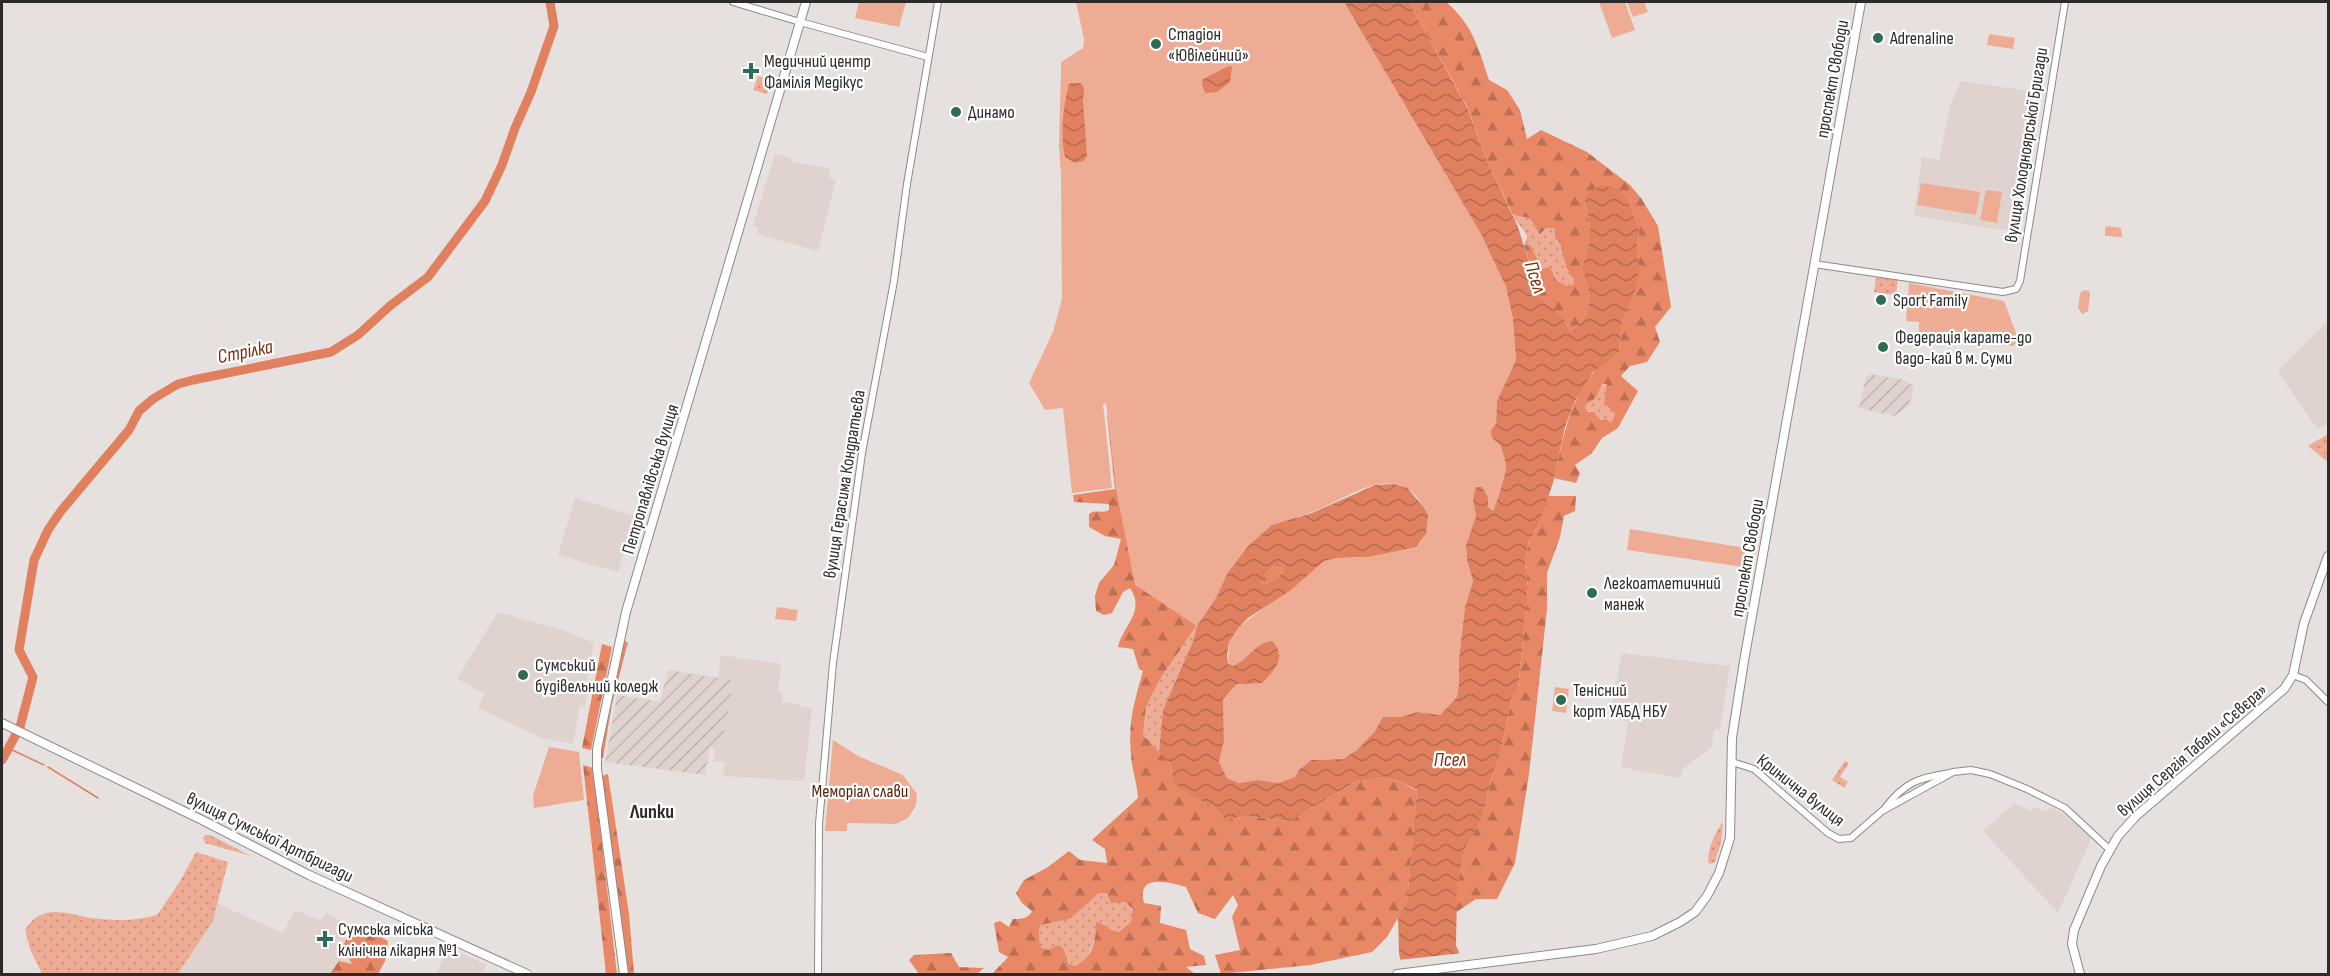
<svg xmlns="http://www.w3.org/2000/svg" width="2330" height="976" font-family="'Sofia Sans Condensed',sans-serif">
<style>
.built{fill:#e0d2ce}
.industrial{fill:url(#industrial-furrows)}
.grass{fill:url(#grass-dots)}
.forest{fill:url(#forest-firs);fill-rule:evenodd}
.park{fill:#eeac95}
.water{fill:url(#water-waves);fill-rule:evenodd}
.pier{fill:#e6e1df}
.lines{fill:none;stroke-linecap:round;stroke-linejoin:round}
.stream{stroke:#e0805e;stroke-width:1.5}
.river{stroke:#e0805e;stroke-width:9}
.minor-casing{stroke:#8d8886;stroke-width:8}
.major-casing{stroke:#8d8886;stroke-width:10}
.minor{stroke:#fff;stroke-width:6}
.major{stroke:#fff;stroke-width:8}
.poi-dot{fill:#2e6c58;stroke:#fff;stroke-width:2}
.labels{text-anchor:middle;stroke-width:4.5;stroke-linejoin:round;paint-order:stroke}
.poi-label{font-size:18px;fill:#2d2b2a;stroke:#fff;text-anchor:start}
.street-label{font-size:18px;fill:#2d2b2a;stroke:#fff}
.park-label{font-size:18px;fill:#5b1e06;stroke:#fff}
.water-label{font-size:20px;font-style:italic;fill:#822c06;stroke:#fff}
.neighbourhood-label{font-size:20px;font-weight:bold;fill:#2d2b2a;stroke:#fff}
</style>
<defs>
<pattern id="industrial-furrows" width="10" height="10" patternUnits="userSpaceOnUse" patternTransform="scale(1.5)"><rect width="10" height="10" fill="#e0d2ce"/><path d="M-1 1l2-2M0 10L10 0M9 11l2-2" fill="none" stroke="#c0b4b1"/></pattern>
<pattern id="grass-dots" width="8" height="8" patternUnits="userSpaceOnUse" patternTransform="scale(1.5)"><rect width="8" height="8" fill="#eeac95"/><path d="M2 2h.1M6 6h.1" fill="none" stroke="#cc9481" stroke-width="1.8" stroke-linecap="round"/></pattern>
<pattern id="forest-firs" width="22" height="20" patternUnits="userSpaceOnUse" patternTransform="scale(1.5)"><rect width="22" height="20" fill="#e98866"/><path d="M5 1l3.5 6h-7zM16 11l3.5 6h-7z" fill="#bd6f54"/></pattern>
<pattern id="water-waves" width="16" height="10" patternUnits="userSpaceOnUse" patternTransform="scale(1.5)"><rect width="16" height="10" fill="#e0805e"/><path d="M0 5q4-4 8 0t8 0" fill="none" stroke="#b6694e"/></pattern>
</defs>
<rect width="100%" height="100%" fill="#e6e1df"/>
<!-- built -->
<g class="built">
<path d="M1961,81L2035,92L2010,231L1914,216L1922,157L1939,160L1950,106Z"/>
<path d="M775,154L791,158V161L830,169L829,178L836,179L818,251L757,234L759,228L753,225Z"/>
<path d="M2328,321V424L2317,429L2278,371Z"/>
<path d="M575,498L635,516L618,572L558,555Z"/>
<path d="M498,612L568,632L594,643L586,684L589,685L585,706L580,705L573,744L542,738L478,708L484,693L457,679Z"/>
<path d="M1622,653L1730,666L1720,730L1714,729L1712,747L1683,769L1680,778L1621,767L1628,721L1616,719L1618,707L1612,705Z"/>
<path d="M721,655L781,664L778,692L783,693L782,702L800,704V707L812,708L804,781L723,776L725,762L713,761L715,749L710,748L724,733L732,680L718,678Z"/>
<path d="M2014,803L2031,811L2033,807L2046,812L2050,807L2064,814L2092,837L2058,913L1983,831Z"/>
<path d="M218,904L283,933L295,910L321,921L326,913L389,945L376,971L381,974H178L213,921Z"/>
<path d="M448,948L487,965L483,972L486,974H436Z"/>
</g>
<!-- industrial -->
<g class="industrial">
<path d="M1871,374L1904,380L1914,386L1909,406L1894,416L1859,408L1866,377Z"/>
<path d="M668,670L733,680L724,733L710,748L705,775L605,762L617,695L660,702Z"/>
</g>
<!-- grass -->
<g class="grass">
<path d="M758,76L771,80L767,94L753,90Z"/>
<path d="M1513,215L1529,218L1532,224L1543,233L1547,228H1555L1556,241L1562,248L1566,267L1574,280L1573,285L1567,286L1556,280L1551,269L1542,270L1530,245H1524L1527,237C1524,229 1517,224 1513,215Z"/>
<path d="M1876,277L1898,280L1896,295L1874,292Z"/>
<path d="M1605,384H1608L1604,403L1615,414L1611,423L1599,418L1596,414L1586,410L1585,408C1588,401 1591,403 1595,398C1600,393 1597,387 1605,384Z"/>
<path d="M2328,434V462L2308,446Z"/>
<path d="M1197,626L1193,641L1163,710L1159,752L1143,735L1146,707L1160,679Z"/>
<path d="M1845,761L1849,763L1840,777L1848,782L1844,788L1832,780Z"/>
<path d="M1723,822L1721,843L1715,862L1710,864L1708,862C1708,848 1715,832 1723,822Z"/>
<path d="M205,835H210L251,856L205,843L203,838Z"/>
<path d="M196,852L228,862L213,921L178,974H42L30,949L25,930C42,902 66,914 92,918C112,921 137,921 157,915L179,883Z"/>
<path d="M1099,892L1125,902L1133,909L1131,923L1120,932L1110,931L1101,923L1086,961L1075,966C1066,963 1065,957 1063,948L1048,950L1040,947L1039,930L1041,925L1070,919Z"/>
</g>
<!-- forest -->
<g class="forest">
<path d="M1409,2H1446C1473,25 1478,47 1489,80L1507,90L1520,110L1527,139L1541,130L1587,152L1630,185L1641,198L1658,226L1671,307L1655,327L1660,342L1647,362L1630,366L1621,376L1638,391L1618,428L1602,438L1592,453L1575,465L1580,473L1576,483L1554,478C1563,441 1568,403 1593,373C1599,365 1610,359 1619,353L1622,322L1634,296L1638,270L1637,250L1639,230L1584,198L1590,225V238L1582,268L1590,296L1587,313L1578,326L1570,331L1563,317L1540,297L1524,245H1530L1542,269L1550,267L1556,280L1567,286L1573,285L1574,280L1566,267L1561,246L1555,238V228H1547L1540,234L1529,218L1513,215L1485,156L1468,108ZM1603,384H1607L1604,403L1615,414L1611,423L1606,419L1601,420L1594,412H1588L1585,408C1588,401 1590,403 1594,399C1599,396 1598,389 1603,384Z"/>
<path d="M1107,415L1216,598L1160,679L1146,707L1143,735L1171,764L1172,774L1195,798L1214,807L1225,820L1246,816L1290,821L1355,782L1382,778L1400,781L1417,791L1407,902L1387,937L1372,952L1310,965L1221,974L1215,955L1240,950L1232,917L1238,905L1233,895L1215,919L1198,913L1186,887C1168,882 1136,873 1144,903L1161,906L1160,923L1186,930L1190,949L1204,956L1206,965L1186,967L1195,974H992L1008,957L999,952L994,923L1000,921L1009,927L1013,919C1021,919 1028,919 1032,911L1022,903L1016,893L1024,880L1048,867L1069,851L1080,860L1107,863L1105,849L1092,840L1138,798C1137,783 1132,770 1131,755C1128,721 1134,703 1143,671L1139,669L1133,649L1118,647C1123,625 1146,612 1130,588L1123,592L1112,613L1104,615L1096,611L1095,596L1099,583L1114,565L1121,539L1105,536L1089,527V514C1095,509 1102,514 1109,510V504L1074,502L1073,495L1115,489ZM1099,893L1107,894L1111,903L1125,902L1133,909L1131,922L1119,932C1109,931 1106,924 1096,922C1096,941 1093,958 1075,966L1069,964L1063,948L1058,945L1048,950L1040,947L1039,930L1041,925L1070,919Z"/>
<path d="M1548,496H1576L1575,511L1564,516L1560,537L1547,573V609L1529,774L1515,863L1497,899H1476L1455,913L1457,886L1465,849L1483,816L1490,782L1499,759L1512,697L1518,689L1528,589L1525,562L1529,541L1538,526Z"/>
<path d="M1276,564L1284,565L1282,574L1265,585L1259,583L1266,573Z"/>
<path d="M623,641L628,642L612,704L603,758L598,757Z"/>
<path d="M602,644L612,647L591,750L582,748Z"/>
<path d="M583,765L593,768L617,974H606Z"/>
<path d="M608,774L629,914L634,974H626L602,776Z"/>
<path d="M353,924L363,927L388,941L385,961L378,974H330L339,961L352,964L343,946Z"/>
<path d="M951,953L959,967L984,968L977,974H919L909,960L914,955Z"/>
</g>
<!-- park -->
<g class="park">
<path d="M859,2H906L899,27L855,18Z"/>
<path d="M1076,2H1344L1481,234L1506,287L1513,319L1516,360L1497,401L1496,424L1492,438L1501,446C1502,453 1505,458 1506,465C1507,471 1496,505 1493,511L1488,507V497L1473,499L1476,516L1466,545L1467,560L1473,581L1465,607L1459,658V683L1457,697L1440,715L1417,712L1400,717H1383L1375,731L1357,750L1343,759L1311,760L1299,770L1295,777L1278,783L1258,780L1239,783L1227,778L1219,762L1224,741L1223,699L1237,684L1243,683L1247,657L1240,664L1233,667L1228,664L1229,642L1239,627L1324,561L1338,558H1359L1416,547C1419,543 1425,538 1426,532C1431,512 1416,487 1394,484C1364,479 1329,510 1299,516L1227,574L1216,598L1197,626L1135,585L1116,489L1106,403L1103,404L1112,488L1072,493L1063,408L1045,410L1029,383L1053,332L1062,299L1061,176L1059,146L1061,69V62L1083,48L1084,39Z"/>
<path d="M1599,2H1625L1635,30L1612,38Z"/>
<path d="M1627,2H1644L1648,12L1633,17Z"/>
<path d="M1989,34L2015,38L2013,49L1987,45Z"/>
<path d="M1921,183L1980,192L1976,215L1917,205Z"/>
<path d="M1986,190L2002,192L1997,223L1980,220Z"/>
<path d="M2107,226L2121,228L2122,237L2105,236V228Z"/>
<path d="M1909,283L2004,301L2019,341L2013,346L1919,336V322L1906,321Z"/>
<path d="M2084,290L2089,291L2090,295L2088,311L2082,314L2078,308L2080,293Z"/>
<path d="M1630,529L1746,548L1743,567L1627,550Z"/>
<path d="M777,607L798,610L796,621L775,619Z"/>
<path d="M1555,687L1569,689L1566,713L1552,711Z"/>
<path d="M833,740L858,756L903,775L917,794L916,805L908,818L896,824L847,823V831H825Z"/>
<path d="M549,747L579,752L584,800L534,808L533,796Z"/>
</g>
<!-- water -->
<g class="water">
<path d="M1344,2H1409L1468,109L1485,156L1518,227L1540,297L1563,317L1570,331L1578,326L1587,313L1590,296L1582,268L1590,238V225L1584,198L1598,186H1607L1618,189L1627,199L1639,231L1637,250L1639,270L1634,296L1622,322L1619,353L1593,372L1575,401L1565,427L1553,483L1538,526L1529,541L1525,562L1528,589L1518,689L1512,697L1499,759L1490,782L1483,816L1465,849L1457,886L1456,946L1470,974H1403L1399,953L1398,917L1407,902L1417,790L1400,781L1382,778L1355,782L1290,821L1246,816L1225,820L1214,807L1195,798L1176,785L1172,774L1171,764L1159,752L1163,710L1193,641L1197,626L1216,598L1227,574L1249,545L1272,525L1312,513L1375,485L1394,484L1407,488L1422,505L1428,515L1426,534L1416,547L1368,557L1338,558L1324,561L1291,590L1248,618L1239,627L1229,642L1227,656L1228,664L1233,666C1247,661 1256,642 1272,641C1288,657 1274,671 1262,683L1237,684L1223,699L1224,741L1219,762L1227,778L1239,783L1258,780L1278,783L1295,777L1299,770L1311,760L1343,759L1357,750L1375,731L1383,717H1400L1417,712L1440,715L1457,697L1459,683V658L1465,607L1473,581L1467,560L1466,545L1476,516L1473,500L1476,487H1482L1488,497V507L1493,511C1496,505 1507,471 1506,465C1505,458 1502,453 1501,446L1492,438L1491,430L1496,424L1497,401L1516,360L1513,319L1506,287L1481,234ZM1276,564L1284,565L1282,574L1265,585L1260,583L1266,573Z"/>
<path d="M1229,66L1232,67L1230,82L1217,92L1205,93L1202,85L1203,79Z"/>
<path d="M1072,83H1081L1084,88L1083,100L1087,156L1083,161L1075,163L1065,157C1060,135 1063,106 1069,84Z"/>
</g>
<!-- pier -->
<path class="pier" d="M1463,953L1473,974H1400L1398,960Z"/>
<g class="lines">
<!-- stream -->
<g class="stream">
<path d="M1639,270L1661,258"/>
<path d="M8,748L44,765"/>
<path d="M48,767L98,798"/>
</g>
<!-- river -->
<path class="river" d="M2,760L20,727L33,677L19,650L34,560L48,530L61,511L129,430L139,411L153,399L178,384L193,380L331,352L358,335L391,305L428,277L485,201L502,165L515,128L531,92L554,26L550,2"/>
<defs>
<g id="minor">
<path d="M733,2L800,22L928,57"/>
<path d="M1814,264L2003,292L2016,289L2020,281L2065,2"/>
<path d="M2293,675L2306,680L2328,702"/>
<path d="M1732,762L1754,769L1828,833L1839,839L1851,838L1882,811L1953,772L1971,770L1990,774L2027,789L2065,808L2109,849"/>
<path d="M1885,808C1905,782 1918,778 1950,773"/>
<path d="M818,974L819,824L833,663L862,453L894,281L907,184L938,2"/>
</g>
<g id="major">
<path d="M2,723L204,821L309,875L527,974"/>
<path d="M624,974L597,769V749L626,612L806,2"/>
<path d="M1397,974L1596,949L1652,936L1680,922L1695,912L1707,896L1719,873L1730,838L1732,738L1744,661L1861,2"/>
<path d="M2080,974L2072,944L2074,930L2101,866L2118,836L2136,816L2284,689L2293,675L2304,623L2328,556"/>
</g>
</defs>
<!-- minor casing -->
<use href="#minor" class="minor-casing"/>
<!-- major casing -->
<use href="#major" class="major-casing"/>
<!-- minor -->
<use href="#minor" class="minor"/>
<!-- major -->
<use href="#major" class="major"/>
</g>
<!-- markers -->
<g class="poi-dot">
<circle cx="1878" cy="38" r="6"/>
<circle cx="1156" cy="44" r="6"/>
<path d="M748 62h6v6h6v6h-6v6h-6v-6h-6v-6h6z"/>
<circle cx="956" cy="112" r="6"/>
<circle cx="1881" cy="300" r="6"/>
<circle cx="1883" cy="347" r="6"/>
<circle cx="1592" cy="593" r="6"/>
<circle cx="523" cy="675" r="6"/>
<circle cx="1561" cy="700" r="6"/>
<path d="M322 930h6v6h6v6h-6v6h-6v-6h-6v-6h6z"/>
</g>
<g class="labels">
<!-- poi labels -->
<g class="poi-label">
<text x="1168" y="40">Стадіон<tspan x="1168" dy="21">«Ювілейний»</tspan></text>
<text x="1890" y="44">Adrenaline</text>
<text x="764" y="67">Медичний центр<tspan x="764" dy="21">Фамілія Медікус</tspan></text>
<text x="968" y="118">Динамо</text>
<text x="1893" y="306">Sport Family</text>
<text x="1895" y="343">Федерація карате-до<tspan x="1895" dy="21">вадо-кай в м. Суми</tspan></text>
<text x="1604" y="589">Легкоатлетичний<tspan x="1604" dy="21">манеж</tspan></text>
<text x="535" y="671">Сумський<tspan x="535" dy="21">будівельний коледж</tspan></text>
<text x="1573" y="696">Тенісний<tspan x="1573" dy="21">корт УАБД НБУ</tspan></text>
<text x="338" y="935">Сумська міська<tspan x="338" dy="21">клінічна лікарня №1</tspan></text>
</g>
<!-- street labels -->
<g class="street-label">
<text transform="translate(1832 79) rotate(-80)" y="6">проспект Свободи</text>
<text transform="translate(2026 145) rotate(-81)" y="6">вулиця Холодноярської Бригади</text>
<text transform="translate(650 479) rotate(-73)" y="6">Петропавлівська вулиця</text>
<text transform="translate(844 484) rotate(-81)" y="6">вулиця Герасима Кондратьєва</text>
<text transform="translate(1747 558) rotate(-80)" y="6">проспект Свободи</text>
<text transform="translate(2192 750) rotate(-41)" y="6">вулиця Сергія Табали «Сєвєра»</text>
<text transform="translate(1801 790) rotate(38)" y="6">Кринична вулиця</text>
<text transform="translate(270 837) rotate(26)" y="6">вулиця Сумської Артбригади</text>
</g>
<!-- park labels -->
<g class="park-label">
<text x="860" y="797">Меморіал слави</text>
</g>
<!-- water labels -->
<g class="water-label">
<text transform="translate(1536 277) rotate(72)" y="7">Псел</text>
<text transform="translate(245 351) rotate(-11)" y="7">Стрілка</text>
<text x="1450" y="766">Псел</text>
</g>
<!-- neighbourhood labels -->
<g class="neighbourhood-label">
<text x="652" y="818">Липки</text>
</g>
</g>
<!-- border -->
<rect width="2330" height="976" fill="none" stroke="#2d2b2a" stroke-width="6"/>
</svg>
